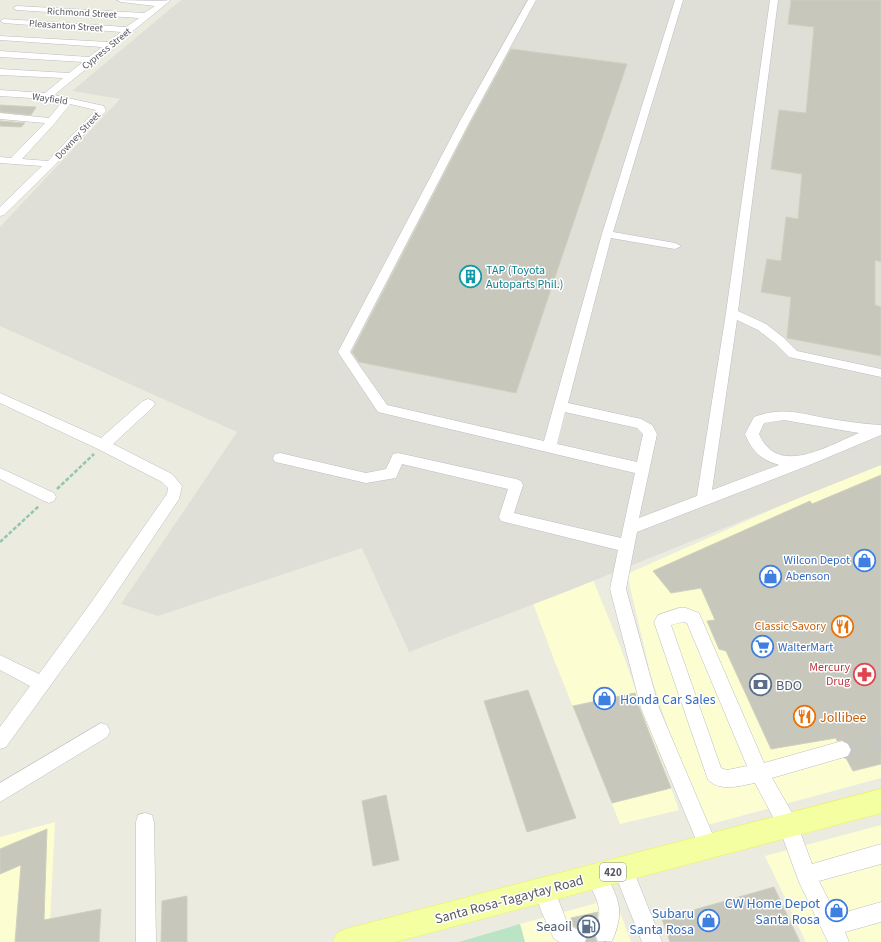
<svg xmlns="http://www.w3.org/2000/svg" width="881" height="942" font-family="'Source Sans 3',sans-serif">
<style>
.commercial{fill:#fcfed2}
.industrial{fill:#dfdfd7}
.green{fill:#bbe4c7}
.building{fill:#c7c7bc;stroke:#d0d0be}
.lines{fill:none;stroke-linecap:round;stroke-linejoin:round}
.minor-tunnel{stroke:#c6c8c0;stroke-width:18;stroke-dasharray:18 9;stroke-linecap:butt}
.minor-casing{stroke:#bcbdc4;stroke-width:1}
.major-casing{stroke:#f2f252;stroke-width:1}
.path{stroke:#94c5b0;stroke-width:2.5;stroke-dasharray:4 2;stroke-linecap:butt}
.minor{fill:#fff;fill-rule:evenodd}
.major{fill:#f3ffa1;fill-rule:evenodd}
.labels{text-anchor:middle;stroke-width:3;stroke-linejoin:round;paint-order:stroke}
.far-street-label{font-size:10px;fill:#585a61;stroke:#fff}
.shield{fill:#fff;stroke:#8a8c90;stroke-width:1}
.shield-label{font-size:11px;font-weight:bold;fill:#585a61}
.culture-label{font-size:12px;fill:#0d838f;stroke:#fff;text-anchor:start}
.shop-label{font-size:12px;fill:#366cbe;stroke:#fff;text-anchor:start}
.food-label{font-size:12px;fill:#c56008;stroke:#fff;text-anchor:end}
.health-label{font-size:12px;fill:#be3a42;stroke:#fff;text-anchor:end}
.near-service-label{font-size:14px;fill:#4e5e75;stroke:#fff;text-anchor:start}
.near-shop-label{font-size:14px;fill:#366cbe;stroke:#fff;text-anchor:end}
.near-food-label{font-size:14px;fill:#c56008;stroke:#fff;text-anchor:start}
.near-street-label{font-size:14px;fill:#585a61;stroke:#fff}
</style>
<rect width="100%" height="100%" fill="#ebecdf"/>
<!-- commercial -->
<g class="commercial">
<path d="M881,465V778L700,827L651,676L627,574L810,493Z"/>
<path d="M593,580L620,646L679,810L620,824L555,662L533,603Z"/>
<path d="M55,822L49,942H0V837Z"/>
<path d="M881,825V942H806L765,856Z"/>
<path d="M615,898L631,942H525L520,924Z"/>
</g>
<!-- industrial -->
<path class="industrial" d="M181,0H881V465L568,591L409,652L362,548L158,616L121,604L237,432L0,326V227L120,99L72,91Z"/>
<!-- green -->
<path class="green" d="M520,924L525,942H459Z"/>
<!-- building -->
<g class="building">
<path d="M791,0H881V262L875,260V305L881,307V356L787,338L791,297L761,292L767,259L781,261L786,217L798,219L802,174L771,169L779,110L806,113L814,27L788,24Z"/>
<path d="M511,49L627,64L516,393L359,362L352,352L471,122Z"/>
<path d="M0,105L36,107L31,115L0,112Z"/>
<path d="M0,121L25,123L21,127L0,126Z"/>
<path d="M881,475V764L853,771L846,758L849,757L852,749L849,743L843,740L837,741L836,738L771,749L726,651L719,649L707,621L715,620L701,588L671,593L653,571L810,501L812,504Z"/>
<path d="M528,690L576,818L527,832L484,701Z"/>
<path d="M635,693L640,709L671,788L612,803L573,706Z"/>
<path d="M386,795L399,860L373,866L362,801Z"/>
<path d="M47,829L44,920L101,909L99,942H15L21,865L0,874V849Z"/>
<path d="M774,887L800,942H670L662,919Z"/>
<path d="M187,896V942H161L162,901Z"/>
<path d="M598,912L596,925L594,934L597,942H587V938L584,931L573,926L571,918Z"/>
</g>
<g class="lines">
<!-- minor-tunnel -->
<g class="minor-tunnel">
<path d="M842,750L881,740"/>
<path d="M576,939L605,934"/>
</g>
<defs>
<g id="minor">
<path d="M117,0L160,1L171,0L54,95L104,106L106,111L54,166L4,215L0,216V207L42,166L0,163V157L11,158L45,123L0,119V113L49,118L62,102L47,99L0,96V90L45,93L63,78L0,75V69L69,73L83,62L0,57V51L89,57L102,47L0,40V36L108,42L121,32L4,23L0,21L4,19L126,27L139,18L17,10L13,8L17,6L144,13L155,6L121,2ZM70,104L96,110L48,161L22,159L55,123Z"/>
<path d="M528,0H536L470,121L350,352L387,405L544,441L602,234L675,0H683L613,232L675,243L681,246L675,249L611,238L568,403L641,419L652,425L657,434L639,518L697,496L726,313L770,0H778L738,311L766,324L784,338L797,351L881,369V377L789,357L776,344L758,330L737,320L712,490L779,465C761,460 752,451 745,434L754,417C781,407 799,413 825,418C843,421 862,424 881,425V435L807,466L637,532L626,589L659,708L718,847L716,854L709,856L702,854L641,708L610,589L618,550L501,521L499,517L508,489L402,464L396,478L366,483L280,463L275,462L273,458L275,454L280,453L366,473L386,469L393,454L398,453L516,479L521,481L523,485L514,513L621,538L635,473L378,412L338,352L460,121ZM565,412L637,428L643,434L637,462L557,444ZM784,420L859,433C829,445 778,478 759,434L764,423Z"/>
<path d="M0,393L101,438L143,401L148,399L153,401L155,404L153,407L113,444L172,474L182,486L179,499L102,614L6,747L0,749V727L30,686L0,670V655L39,674L90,604L167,494L168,488L162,482L98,449L0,403Z"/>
<path d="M0,468L54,493L56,497L54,501L49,503L44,501L0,479Z"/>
<path d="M679,608H686L699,613L764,763L842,741L848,744L851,750L848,756L772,778L795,818L812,864L881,844V864L819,881L836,915L881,902V922L845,932L849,942H828L799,882L780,830L755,783C738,786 722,792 708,780L654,622L658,615ZM683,622L687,623L747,766L727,770L721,768L671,625Z"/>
<path d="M101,723L107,725L110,731L107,737L0,802V783Z"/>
<path d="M145,813L152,815L154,822L156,942H136V822L138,815Z"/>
<path d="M623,859L630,862L662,942H642L613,869L616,862Z"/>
<path d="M596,866L603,869C618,898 626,909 612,941H598L595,934C605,909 596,899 586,876L589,869Z"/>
<path d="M545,880L552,883L568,925L583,932L586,939L585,942H560L554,939C548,925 532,898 538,883Z"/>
</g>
<path id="major" d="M881,789V813L395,942H333L337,933L346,929Z"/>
</defs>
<!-- minor casing -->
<use href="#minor" class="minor-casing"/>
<!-- major casing -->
<use href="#major" class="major-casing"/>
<!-- path -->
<g class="path">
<path d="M57,489L94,454"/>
<path d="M0,542L39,506"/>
</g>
<!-- minor -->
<use href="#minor" class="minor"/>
<!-- major -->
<use href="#major" class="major"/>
</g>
<!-- icons -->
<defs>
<symbol id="building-ring" viewBox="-11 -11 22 22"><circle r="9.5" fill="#fff" stroke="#0f9aa8" stroke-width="1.5"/><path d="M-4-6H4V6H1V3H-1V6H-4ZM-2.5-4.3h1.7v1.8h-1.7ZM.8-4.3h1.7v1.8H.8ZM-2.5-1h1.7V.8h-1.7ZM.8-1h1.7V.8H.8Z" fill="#0f9aa8"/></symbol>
<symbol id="shop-ring" viewBox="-11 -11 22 22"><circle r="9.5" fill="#fff" stroke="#3f7fe0" stroke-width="1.5"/><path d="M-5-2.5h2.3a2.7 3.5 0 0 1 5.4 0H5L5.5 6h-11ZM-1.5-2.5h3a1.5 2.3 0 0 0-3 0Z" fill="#3f7fe0"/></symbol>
<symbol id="restaurant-ring" viewBox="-11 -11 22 22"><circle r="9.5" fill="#fff" stroke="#e8710a" stroke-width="1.5"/><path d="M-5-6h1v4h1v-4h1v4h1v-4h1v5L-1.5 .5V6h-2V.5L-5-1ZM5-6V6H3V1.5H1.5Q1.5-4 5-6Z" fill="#e8710a"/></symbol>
<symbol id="supermarket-ring" viewBox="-11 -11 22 22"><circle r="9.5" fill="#fff" stroke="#3f7fe0" stroke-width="1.5"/><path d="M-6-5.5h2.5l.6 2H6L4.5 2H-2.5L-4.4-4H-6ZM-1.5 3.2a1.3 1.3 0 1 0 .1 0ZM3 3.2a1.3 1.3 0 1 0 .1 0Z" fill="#3f7fe0"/></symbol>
<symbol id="pharmacy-ring" viewBox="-11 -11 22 22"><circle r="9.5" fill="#fff" stroke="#e0444e" stroke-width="1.5"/><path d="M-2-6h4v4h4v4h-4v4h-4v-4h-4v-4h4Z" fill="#e0444e"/></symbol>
<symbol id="bank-ring" viewBox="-11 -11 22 22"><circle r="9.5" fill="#fff" stroke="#5c6f8a" stroke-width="1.5"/><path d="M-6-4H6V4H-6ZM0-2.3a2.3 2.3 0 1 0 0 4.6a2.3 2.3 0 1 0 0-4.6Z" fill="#5c6f8a"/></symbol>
<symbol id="fuel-ring" viewBox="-11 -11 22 22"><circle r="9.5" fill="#fff" stroke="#5c6f8a" stroke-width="1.5"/><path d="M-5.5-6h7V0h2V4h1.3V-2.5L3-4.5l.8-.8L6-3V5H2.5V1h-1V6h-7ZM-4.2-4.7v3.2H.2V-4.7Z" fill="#5c6f8a"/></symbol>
</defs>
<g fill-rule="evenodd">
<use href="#building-ring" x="458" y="264" width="25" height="25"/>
<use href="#shop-ring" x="852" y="548" width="25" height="25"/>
<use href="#shop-ring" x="758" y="564" width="25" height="25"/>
<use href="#restaurant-ring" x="830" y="614" width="25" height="25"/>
<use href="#supermarket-ring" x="750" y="634" width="25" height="25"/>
<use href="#pharmacy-ring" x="852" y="662" width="25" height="25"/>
<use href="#bank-ring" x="748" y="672" width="25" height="25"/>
<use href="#shop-ring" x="592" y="686" width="25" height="25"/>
<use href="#restaurant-ring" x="792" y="704" width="25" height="25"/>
<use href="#shop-ring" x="824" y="898" width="25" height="25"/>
<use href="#shop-ring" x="696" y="908" width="25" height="25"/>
<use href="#fuel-ring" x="576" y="914" width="25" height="25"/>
</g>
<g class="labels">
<!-- far-street labels -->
<g class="far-street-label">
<text transform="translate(82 12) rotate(3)" y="4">Richmond Street</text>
<text transform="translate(66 25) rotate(4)" y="4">Pleasanton Street</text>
<text transform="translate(106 48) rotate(-39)" y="4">Cypress Street</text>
<text transform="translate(50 98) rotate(8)" y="4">Wayfield</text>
<text transform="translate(77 135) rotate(-47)" y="4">Downey Street</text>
</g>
<!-- shield labels -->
<rect class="shield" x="600" y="863" width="26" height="18" rx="3"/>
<g class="shield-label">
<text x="613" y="876">420</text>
</g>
<!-- culture labels -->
<g class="culture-label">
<text x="486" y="274">TAP (Toyota<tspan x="486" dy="14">Autoparts Phil.)</tspan></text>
</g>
<!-- shop labels -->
<g class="shop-label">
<text x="850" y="564" text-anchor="end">Wilcon Depot</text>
<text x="786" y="580">Abenson</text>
<text x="778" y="651">WalterMart</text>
</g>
<!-- food labels -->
<g class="food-label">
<text x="826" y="630">Classic Savory</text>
</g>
<!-- health labels -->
<g class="health-label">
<text x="850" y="671">Mercury<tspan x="850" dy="14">Drug</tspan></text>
</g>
<!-- near-service labels -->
<g class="near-service-label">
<text x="776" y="690">BDO</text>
<text x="572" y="931" text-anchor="end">Seaoil</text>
</g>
<!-- near-shop labels -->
<g class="near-shop-label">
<text x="620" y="704" text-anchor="start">Honda Car Sales</text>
<text x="820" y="908">CW Home Depot<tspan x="820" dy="16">Santa Rosa</tspan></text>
<text x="694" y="918">Subaru<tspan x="694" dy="16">Santa Rosa</tspan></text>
</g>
<!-- near-food labels -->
<g class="near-food-label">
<text x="820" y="722">Jollibee</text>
</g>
<!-- near-street labels -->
<g class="near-street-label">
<text transform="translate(509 899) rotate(-15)" y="5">Santa Rosa-Tagaytay Road</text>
</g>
</g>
</svg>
